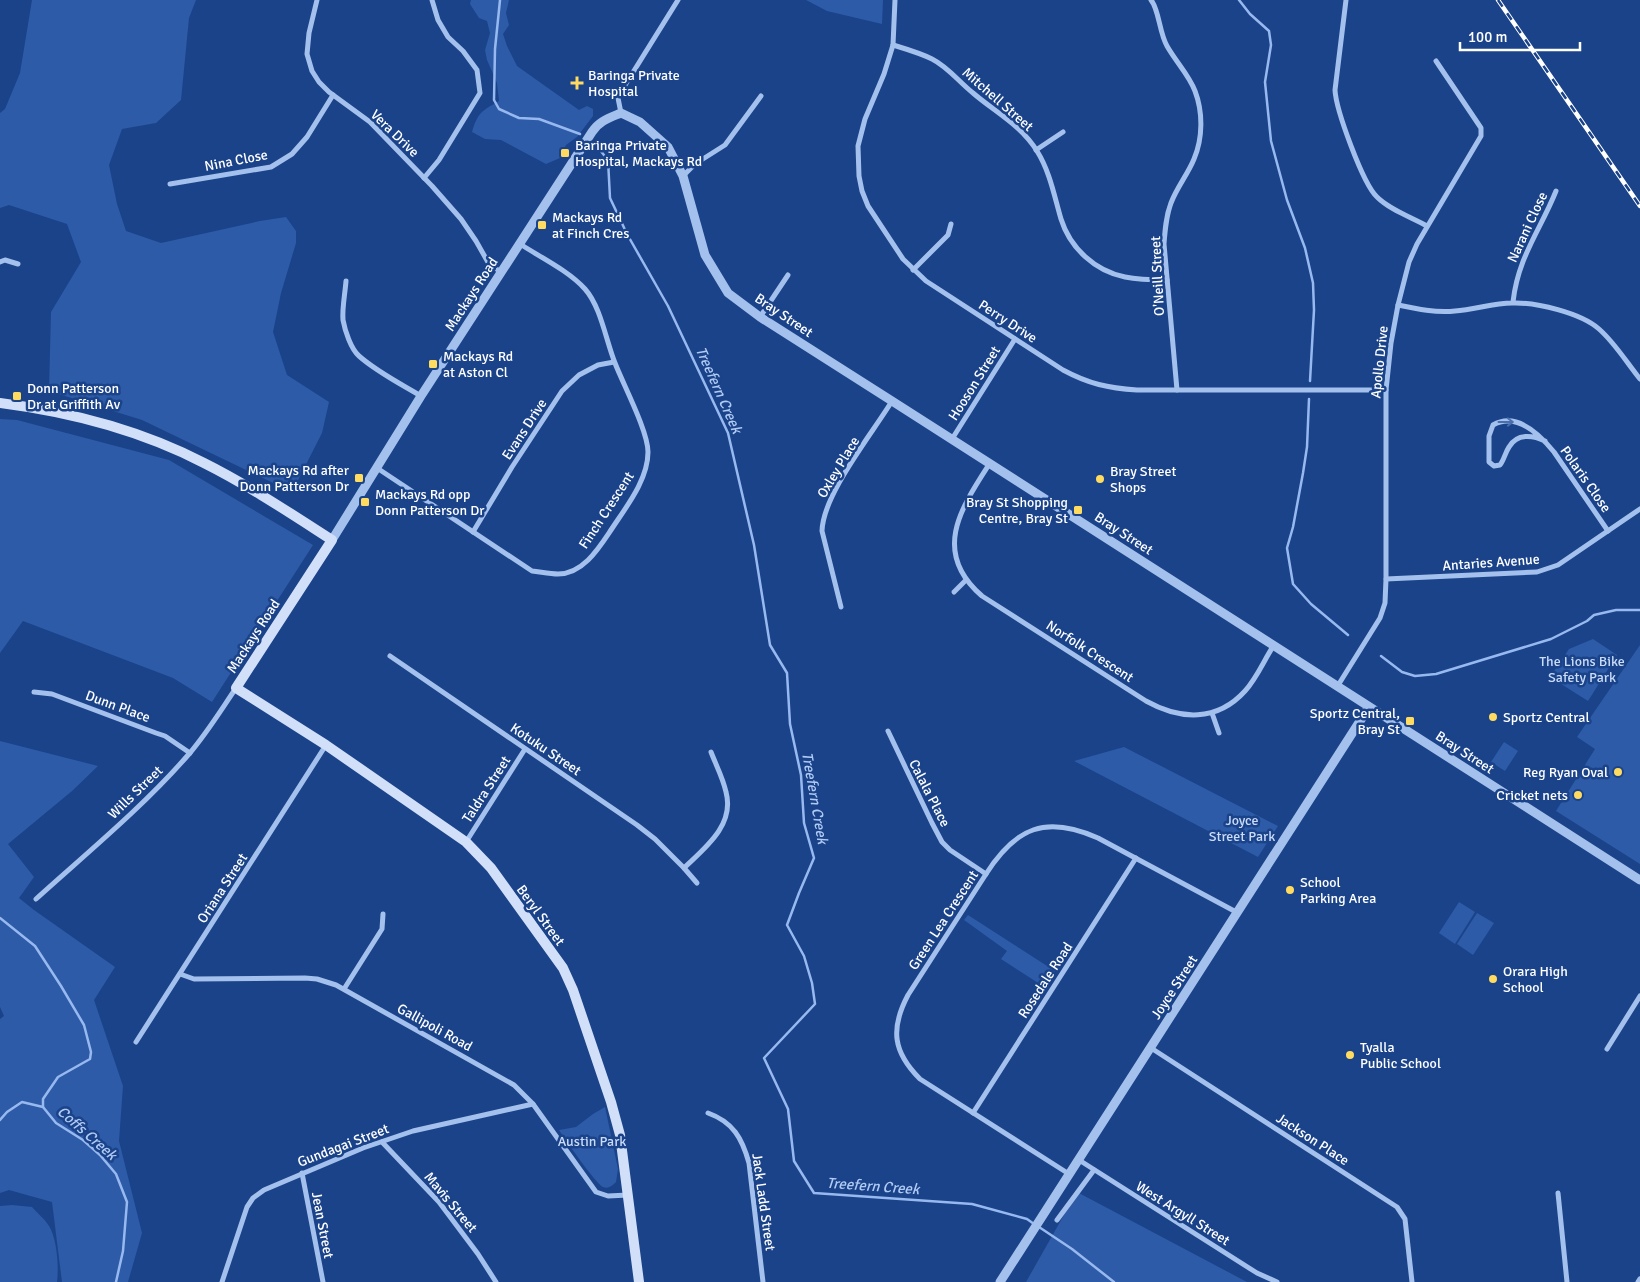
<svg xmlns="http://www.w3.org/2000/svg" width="1640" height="1282" font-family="Signika,sans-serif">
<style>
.green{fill:#2d5ba8}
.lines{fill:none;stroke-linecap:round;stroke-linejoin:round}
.stream{stroke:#97b9ef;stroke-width:2.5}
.minor{stroke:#a4c0ed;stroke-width:5}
.tertiary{stroke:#a4c0ed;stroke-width:9}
.secondary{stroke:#d1dff9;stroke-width:10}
.rail-casing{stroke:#fff;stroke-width:4.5}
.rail{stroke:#1a438a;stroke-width:2.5;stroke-dasharray:8;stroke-linecap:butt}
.oneway{stroke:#4a6fad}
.poi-dot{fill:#ffdc60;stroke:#1a438a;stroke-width:2}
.labels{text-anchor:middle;stroke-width:5;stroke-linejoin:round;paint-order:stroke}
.poi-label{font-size:14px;fill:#fff;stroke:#1a438a;text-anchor:start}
.street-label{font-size:14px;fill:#fff;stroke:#1a438a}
.park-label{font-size:14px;fill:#cadcf9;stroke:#1a438a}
.water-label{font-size:15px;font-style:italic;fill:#b0caf4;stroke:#1a438a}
</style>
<rect width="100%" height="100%" fill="#1a438a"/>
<!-- green -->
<g class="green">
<path d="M32,0H196L189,18L181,100L156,123L122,129L109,165L117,204L126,231L161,243L260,221L286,217L296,231V243L281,293L273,332L287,375L329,402L322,433L292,492L142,420L49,391L51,312L81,262L67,224L9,205L0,208V113L5,109L20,73Z"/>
<path d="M471,0H509L506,13L509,25L503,34L507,46L517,66L579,110L587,106L593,109V116L577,137L566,145L560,158L546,164L501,140L485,139L472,132C478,112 482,111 499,101L497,83L487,60L485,50L490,33L487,21L479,18L470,4Z"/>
<path d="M806,0H883L882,24L827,11Z"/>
<path d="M0,419L17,420L169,460L313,545L212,702L173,678L23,621L0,653Z"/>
<path d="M1593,639L1617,655L1588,701L1550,677L1569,649Z"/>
<path d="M1640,645V864L1556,811L1595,749L1577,737Z"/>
<path d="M0,741L98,766L72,791L8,844L34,877L19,898L34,910L115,967L94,1000L123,1086L119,1141L142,1233L128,1282H62L52,1202L9,1190L0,1193V1019L4,1016L0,1007Z"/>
<path d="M1504,742L1518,751L1505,771L1491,762Z"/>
<path d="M1124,747L1278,826L1258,857L1074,761Z"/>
<path d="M1459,902L1475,912L1455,944L1439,933Z"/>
<path d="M1477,913L1494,923L1473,955L1457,944Z"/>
<path d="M968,915L1055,971L1046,988L1001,959L1007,951L964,920Z"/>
<path d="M605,1107L618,1169L616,1182C612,1186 608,1189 603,1187C596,1184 564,1138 559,1130L576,1127L593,1114Z"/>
<path d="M1077,1192L1247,1282H1026Z"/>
<path d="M12,1205L32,1207C37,1213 45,1219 49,1226C57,1239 59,1266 57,1282H0V1206Z"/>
</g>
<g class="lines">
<!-- stream -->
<g class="stream">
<path d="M500,0L495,49L494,100L499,109L519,118L539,119L580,134"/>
<path d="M1239,0L1250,14L1269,31L1271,45L1265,82L1271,141L1287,200L1305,248L1313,283L1314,310L1310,381"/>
<path d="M595,144L608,160L610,198L627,234L668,306L728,433L754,545L770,645L787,673L790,724L801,775L804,823L814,858L799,893L787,925L804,956L812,983L815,1004L764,1058L788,1109L794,1161L814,1193L972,1204L1027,1219L1034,1224"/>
<path d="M1309,399L1307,447L1303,473L1293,527L1287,548L1293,584L1311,604L1348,635"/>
<path d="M1381,656L1402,672L1415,676L1436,674L1551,639L1587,621L1594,615L1616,610H1640"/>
<path d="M0,918L35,946L61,986L84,1025L91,1052L90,1059L58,1077L43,1099V1107"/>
<path d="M0,1120L7,1112L22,1102L43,1107L56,1123L83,1140L100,1155L116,1174L127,1202L123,1251L116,1282"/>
<path d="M1039,1227L1072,1249L1114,1282"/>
</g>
<!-- minor -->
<g class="minor">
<path d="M317,0L309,33L307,54L312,71L319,82L329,92L370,122L432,186L461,219L476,241L489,264L501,272"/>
<path d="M895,0L893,45L884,74L865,119L858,146L859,176L862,191L868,206L903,259L926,281L1063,370C1089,384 1108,388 1137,390H1386"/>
<path d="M1151,0C1159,9 1159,32 1167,46C1176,62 1189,75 1195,91C1203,112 1203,138 1194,159C1188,174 1177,187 1171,203C1166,216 1165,230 1164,244L1177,390"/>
<path d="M1346,0L1335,90C1336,110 1363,184 1377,197C1390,210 1411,217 1427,226"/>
<path d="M893,45C906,49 920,53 932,59C948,67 959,82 973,93C995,112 1021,125 1037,151C1050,172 1054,195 1061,219C1070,248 1095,271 1125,277C1139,280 1153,280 1167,280"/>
<path d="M621,113L618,98L622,90L678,0"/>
<path d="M1036,150L1063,132"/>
<path d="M683,176L695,164L725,145L761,96"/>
<path d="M424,178L439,160L480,93L477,70L463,51L448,37L438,20L432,0"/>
<path d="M170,184L271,167L292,154L307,137L333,95"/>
<path d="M0,262L5,260L18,264"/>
<path d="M913,270L948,235L951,224"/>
<path d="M346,281C345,294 342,308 343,320C345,331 351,349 359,356C377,372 401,384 421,396"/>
<path d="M1513,302C1518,257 1540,231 1556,191"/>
<path d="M1398,305C1417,309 1436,313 1455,311C1474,310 1493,303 1512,303C1536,302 1581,313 1599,329C1615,343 1627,363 1640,379"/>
<path d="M760,317L788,275"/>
<path d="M952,439L1015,339"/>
<path d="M1545,441C1533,435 1517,433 1509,447C1505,453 1504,460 1500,465L1494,466L1489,462V436L1493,425C1517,411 1541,436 1554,452L1608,531"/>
<path d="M990,463C961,508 931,552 982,596L1146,701C1180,720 1217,722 1245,691C1257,678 1264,660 1274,645"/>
<path d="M377,468L532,571C541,572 550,574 558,574C583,574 599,548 611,530C626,507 648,480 648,452C648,431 623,384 615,363C606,341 601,307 585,289C569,271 540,257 520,244"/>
<path d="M473,532L512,467L562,391L579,375L598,365L614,362"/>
<path d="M1386,579L1537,572L1558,565L1640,509"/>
<path d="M954,592L966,580"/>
<path d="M841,607L822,531C823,494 872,434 892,401"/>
<path d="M390,656L637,825L655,839L684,868C705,848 735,825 726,792C723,778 716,765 711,752"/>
<path d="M1337,687L1380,618L1385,603L1386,579V390L1391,343L1398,305L1409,262L1417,244L1481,136V128L1479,125L1436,61"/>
<path d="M34,692L52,694L156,733L165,736L190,753"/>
<path d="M1212,713L1219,733"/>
<path d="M888,731L932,823L942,842L950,850L986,874"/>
<path d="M466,842L525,749"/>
<path d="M684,868L697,883"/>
<path d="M36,899C88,852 143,807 189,754C207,733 221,710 236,688"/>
<path d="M180,974L194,979L305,978L317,979L336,985L514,1085L533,1104L596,1192L608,1196L628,1195"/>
<path d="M344,989L382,929L383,914"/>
<path d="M136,1042L326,745"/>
<path d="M1151,1048L1397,1207L1405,1219L1412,1282"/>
<path d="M1607,1049L1640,996"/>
<path d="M708,1113C733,1122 742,1138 749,1163L763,1282"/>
<path d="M973,1113L1136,858"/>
<path d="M382,1142L439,1202L478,1254L496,1282"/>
<path d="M1079,1160L1257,1273L1277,1282"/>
<path d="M302,1173L323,1282"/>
<path d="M1069,1174L920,1079C893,1052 890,1029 908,995L986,874C1016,827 1046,815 1098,838L1238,913"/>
<path d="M1558,1193L1567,1282"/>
<path d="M1057,1220L1094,1170"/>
<path d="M222,1282L247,1207L253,1198L264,1190L363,1148L413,1131L533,1104"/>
<path d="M1638,1282L1640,1279"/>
</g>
<!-- tertiary -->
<g class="tertiary">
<path d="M332,540L421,396L592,132C599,121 609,118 621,113L640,122L668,147L683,176L705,255L728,293L760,317L892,401L1640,880"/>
<path d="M1000,1282L1369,707"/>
</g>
<!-- secondary -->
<path class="secondary" d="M0,403C71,412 140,430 204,463C248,485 290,513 332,540L236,688L326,745L466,842L491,868L563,968L573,990L611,1102L620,1135L639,1282"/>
<defs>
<path id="rail" d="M1498,0L1640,206"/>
</defs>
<!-- rail casing -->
<use href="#rail" class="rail-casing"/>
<!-- rail -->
<use href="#rail" class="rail"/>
</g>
<!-- one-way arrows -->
<defs><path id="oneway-shaft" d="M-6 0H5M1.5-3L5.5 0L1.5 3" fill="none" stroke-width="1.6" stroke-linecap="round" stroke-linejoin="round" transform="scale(1.25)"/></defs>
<use class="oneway" href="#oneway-shaft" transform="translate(1506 422)"/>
<!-- markers -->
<g class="poi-dot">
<path d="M574.5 75.5h5v5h5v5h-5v5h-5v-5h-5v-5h5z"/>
<rect x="560" y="148" width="10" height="10" rx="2.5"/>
<rect x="537" y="220" width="10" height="10" rx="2.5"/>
<rect x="428" y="359" width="10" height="10" rx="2.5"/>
<rect x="12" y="391" width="10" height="10" rx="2.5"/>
<rect x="354" y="473" width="10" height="10" rx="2.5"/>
<circle cx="1100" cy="479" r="5"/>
<rect x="360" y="497" width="10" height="10" rx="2.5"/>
<rect x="1073" y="505" width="10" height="10" rx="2.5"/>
<circle cx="1493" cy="717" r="5"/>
<rect x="1405" y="716" width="10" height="10" rx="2.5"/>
<circle cx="1618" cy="772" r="5"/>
<circle cx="1578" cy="795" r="5"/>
<circle cx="1290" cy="890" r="5"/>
<circle cx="1493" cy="979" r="5"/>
<circle cx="1350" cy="1055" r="5"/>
</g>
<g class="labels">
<!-- poi labels -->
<g class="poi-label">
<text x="588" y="80">Baringa Private<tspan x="588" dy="16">Hospital</tspan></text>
<text x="575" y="150">Baringa Private<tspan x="575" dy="16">Hospital, Mackays Rd</tspan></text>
<text x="552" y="222">Mackays Rd<tspan x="552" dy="16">at Finch Cres</tspan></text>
<text x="443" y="361">Mackays Rd<tspan x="443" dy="16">at Aston Cl</tspan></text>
<text x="27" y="393">Donn Patterson<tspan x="27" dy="16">Dr at Griffith Av</tspan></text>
<text x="349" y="475" text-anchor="end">Mackays Rd after<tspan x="349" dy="16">Donn Patterson Dr</tspan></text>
<text x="1110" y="476">Bray Street<tspan x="1110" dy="16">Shops</tspan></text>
<text x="375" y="499">Mackays Rd opp<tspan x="375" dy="16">Donn Patterson Dr</tspan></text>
<text x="1068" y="507" text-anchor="end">Bray St Shopping<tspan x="1068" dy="16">Centre, Bray St</tspan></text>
<text x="1400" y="718" text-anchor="end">Sportz Central,<tspan x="1400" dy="16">Bray St</tspan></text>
<text x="1503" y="722">Sportz Central</text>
<text x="1608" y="777" text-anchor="end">Reg Ryan Oval</text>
<text x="1568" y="800" text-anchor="end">Cricket nets</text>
<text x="1300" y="887">School<tspan x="1300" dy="16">Parking Area</tspan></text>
<text x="1503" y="976">Orara High<tspan x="1503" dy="16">School</tspan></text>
<text x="1360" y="1052">Tyalla<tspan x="1360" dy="16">Public School</tspan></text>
</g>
<!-- street labels -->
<g class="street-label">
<text transform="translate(998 99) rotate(41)" y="5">Mitchell Street</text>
<text transform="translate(395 133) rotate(44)" y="5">Vera Drive</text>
<text transform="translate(236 160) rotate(-11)" y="5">Nina Close</text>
<text transform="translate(1527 227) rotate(-65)" y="5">Narani Close</text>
<text transform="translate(1157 276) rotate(-93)" y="5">O'Neill Street</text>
<text transform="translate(471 294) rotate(-57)" y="5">Mackays Road</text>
<text transform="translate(784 315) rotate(34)" y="5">Bray Street</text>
<text transform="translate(1008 321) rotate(33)" y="5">Perry Drive</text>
<text transform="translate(1379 362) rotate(-84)" y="5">Apollo Drive</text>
<text transform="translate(974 383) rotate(-58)" y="5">Hooson Street</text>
<text transform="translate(524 429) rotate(-57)" y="5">Evans Drive</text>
<text transform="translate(838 467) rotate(-59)" y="5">Oxley Place</text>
<text transform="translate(1586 479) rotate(55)" y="5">Polaris Close</text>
<text transform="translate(606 510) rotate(-57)" y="5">Finch Crescent</text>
<text transform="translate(1124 533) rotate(33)" y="5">Bray Street</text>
<text transform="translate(1491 562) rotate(-4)" y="5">Antaries Avenue</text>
<text transform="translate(253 636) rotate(-57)" y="5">Mackays Road</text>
<text transform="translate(1090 651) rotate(33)" y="5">Norfolk Crescent</text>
<text transform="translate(118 706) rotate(20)" y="5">Dunn Place</text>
<text transform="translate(546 749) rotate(34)" y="5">Kotuku Street</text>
<text transform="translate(1465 752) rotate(33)" y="5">Bray Street</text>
<text transform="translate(486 789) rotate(-57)" y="5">Taldra Street</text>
<text transform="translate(135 792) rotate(-44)" y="5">Wills Street</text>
<text transform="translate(930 793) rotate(63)" y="5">Calala Place</text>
<text transform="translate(222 888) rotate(-57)" y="5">Oriana Street</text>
<text transform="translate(541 915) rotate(54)" y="5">Beryl Street</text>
<text transform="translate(943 920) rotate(-57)" y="5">Green Lea Crescent</text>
<text transform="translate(1045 980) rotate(-57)" y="5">Rosedale Road</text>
<text transform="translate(1174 987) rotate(-57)" y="5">Joyce Street</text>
<text transform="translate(435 1027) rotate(29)" y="5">Gallipoli Road</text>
<text transform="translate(1313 1139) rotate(33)" y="5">Jackson Place</text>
<text transform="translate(343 1145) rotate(-21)" y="5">Gundagai Street</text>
<text transform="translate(451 1202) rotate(50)" y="5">Mavis Street</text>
<text transform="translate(764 1202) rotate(82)" y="5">Jack Ladd Street</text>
<text transform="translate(1183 1213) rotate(32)" y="5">West Argyll Street</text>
<text transform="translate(323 1225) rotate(79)" y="5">Jean Street</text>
</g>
<!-- park labels -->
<g class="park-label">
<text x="1582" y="666">The Lions Bike<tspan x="1582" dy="16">Safety Park</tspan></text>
<text x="1242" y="825">Joyce<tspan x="1242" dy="16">Street Park</tspan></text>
<text x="592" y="1146">Austin Park</text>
</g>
<!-- water labels -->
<g class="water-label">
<text transform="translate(719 390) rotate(66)" y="5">Treefern Creek</text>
<text transform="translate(815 798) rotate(80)" y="5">Treefern Creek</text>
<text transform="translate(87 1133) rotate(41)" y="5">Coffs Creek</text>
<text transform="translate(873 1186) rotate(4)" y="5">Treefern Creek</text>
</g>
</g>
<!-- scale -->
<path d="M1460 42v8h120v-8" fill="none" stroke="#ffffff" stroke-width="2.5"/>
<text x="1468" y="42" font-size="15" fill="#ffffff" stroke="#1a438a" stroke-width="4" paint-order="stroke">100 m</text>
</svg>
